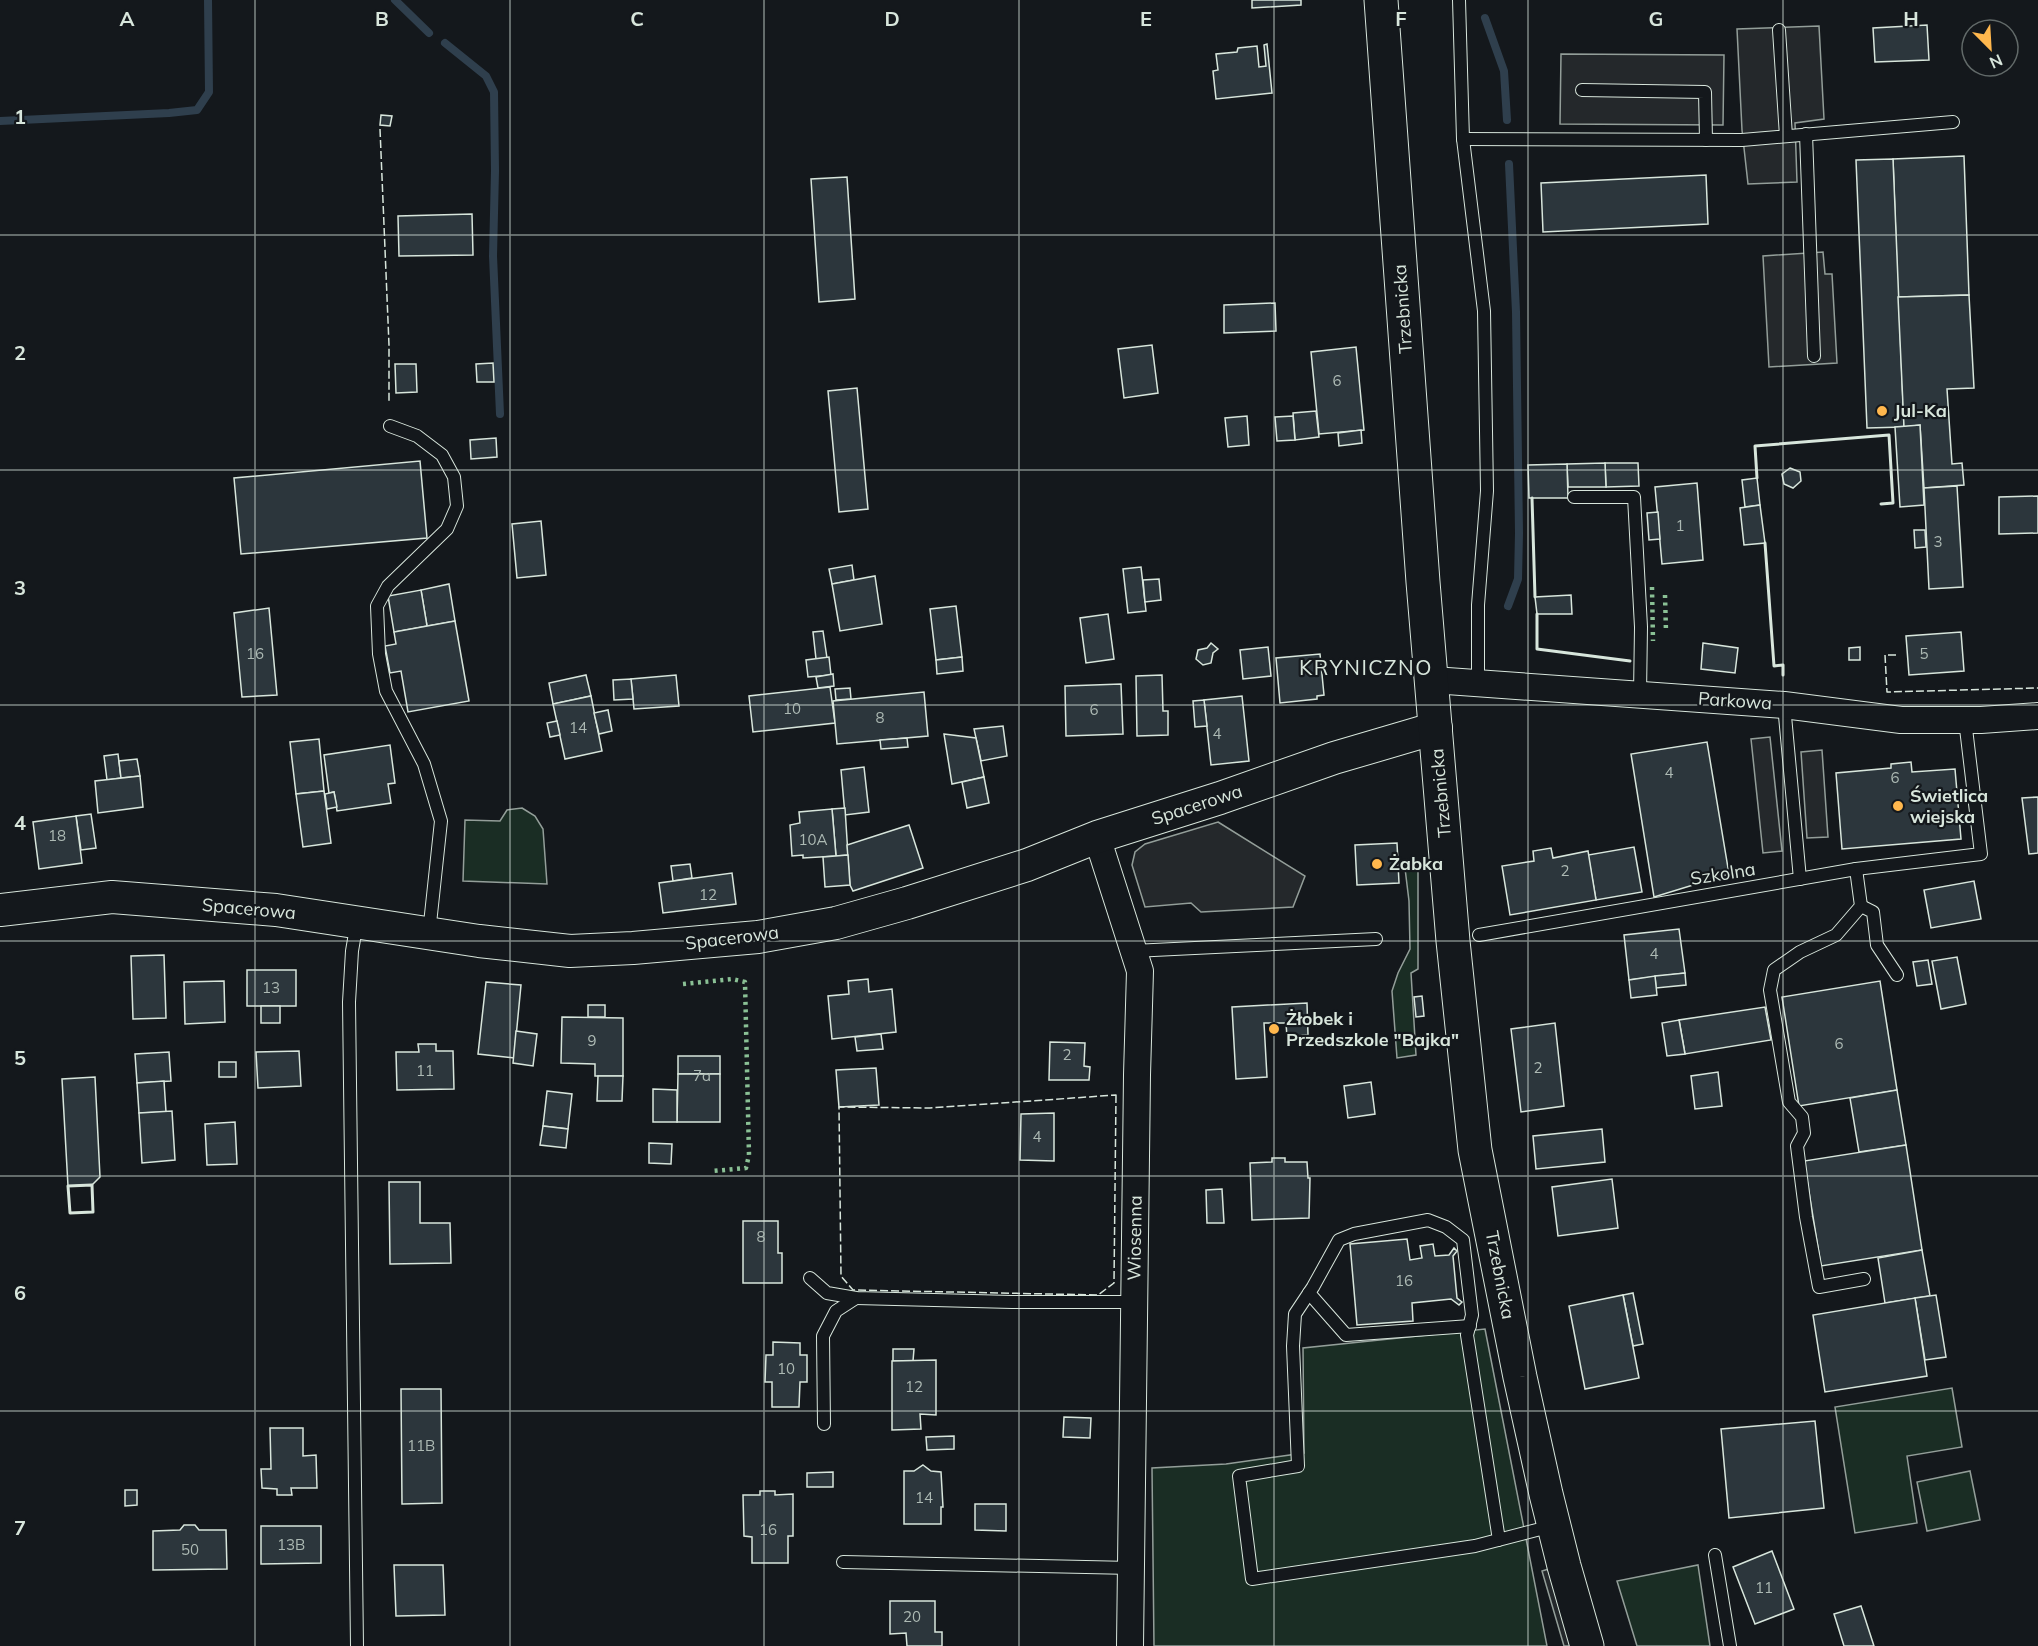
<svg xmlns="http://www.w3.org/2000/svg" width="2038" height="1646" font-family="Mulish,sans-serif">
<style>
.green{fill:#1a2d24;stroke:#939e99;stroke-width:1.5}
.parking{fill:#24282b;stroke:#939e99;stroke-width:1.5}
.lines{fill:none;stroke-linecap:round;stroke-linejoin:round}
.stream{stroke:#2f3f4d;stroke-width:8}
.building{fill:#2c363c;stroke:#d8e6dc;stroke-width:1.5}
.service-casing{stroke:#d8e6dc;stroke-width:14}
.minor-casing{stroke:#d8e6dc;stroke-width:28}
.tertiary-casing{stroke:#d8e6dc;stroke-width:34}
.secondary-casing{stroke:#d8e6dc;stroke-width:35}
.service{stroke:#14181c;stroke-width:12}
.minor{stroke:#14181c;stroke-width:26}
.tertiary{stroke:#14181c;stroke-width:32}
.secondary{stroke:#14181c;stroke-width:33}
.hedge{stroke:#8ac095;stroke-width:4.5;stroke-dasharray:3 4.5;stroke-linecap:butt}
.fence{stroke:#d8e6dc;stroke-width:1.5;stroke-dasharray:8 3;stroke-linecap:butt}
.wall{stroke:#d8e6dc;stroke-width:3}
.grid{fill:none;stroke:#d8e6dc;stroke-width:1.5;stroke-opacity:0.55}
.poi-dot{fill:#ffb74d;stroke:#14181c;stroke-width:2}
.labels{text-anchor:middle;stroke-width:4.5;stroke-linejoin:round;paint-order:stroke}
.number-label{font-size:15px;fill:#adbab4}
.street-label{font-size:18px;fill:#d8e6dc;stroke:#14181c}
.poi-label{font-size:18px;font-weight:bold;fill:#d8e6dc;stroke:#14181c;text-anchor:start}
.quarter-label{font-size:21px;letter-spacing:1.5px;fill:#d8e6dc;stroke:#14181c}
.grid-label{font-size:20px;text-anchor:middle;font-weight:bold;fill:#d8e6dc;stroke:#14181c;stroke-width:4.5;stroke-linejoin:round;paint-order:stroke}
</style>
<rect width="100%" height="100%" fill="#14181c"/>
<!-- green -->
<g class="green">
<path d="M522,808L535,816L543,829L547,884L463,881L465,820L500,821L507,810Z"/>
<path d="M1404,860H1418V969L1411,973L1416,1055L1397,1058L1392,991L1398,973L1410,949L1409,901Z"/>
<path d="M1485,1329L1547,1646H1154L1152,1468L1226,1464L1304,1453L1303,1348Z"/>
<path d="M1952,1388L1962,1447L1907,1456L1917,1523L1855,1533L1835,1407Z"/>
<path d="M1970,1471L1980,1520L1927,1531L1917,1482Z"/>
<path d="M1698,1565L1710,1646H1637L1617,1581Z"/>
</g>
<!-- parking -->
<g class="parking">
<path d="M1819,26L1824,119L1795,123L1797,182L1748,184L1742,130L1737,29Z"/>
<path d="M1561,54L1724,55L1723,125L1560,124Z"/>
<path d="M1823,252L1825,274H1832L1837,363L1769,367L1763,256Z"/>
<path d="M1770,737L1782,851L1763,853L1751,739Z"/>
<path d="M1822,750L1828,837L1807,838L1801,752Z"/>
<path d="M1218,822L1305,876L1293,907L1201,912L1191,903L1145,907L1132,865L1135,852L1145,844Z"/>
<path d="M1552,1568L1575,1646H1564L1542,1571Z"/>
</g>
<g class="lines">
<!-- stream -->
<g class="stream">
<path d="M395,0L429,33"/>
<path d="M1485,18L1504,71L1507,120"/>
<path d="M445,43L486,76L494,92L495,171L493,256L500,414"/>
<path d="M0,121L169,113L197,110L209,92L208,0"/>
<path d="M1508,606L1518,579L1519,533L1516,312L1509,164"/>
</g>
</g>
<!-- building -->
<g class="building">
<path d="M1252,0H1301V5L1252,8Z"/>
<path d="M1927,25L1929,60L1875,62L1873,28Z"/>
<path d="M1267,44L1272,93L1216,99L1213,71L1218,70L1216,54L1237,52L1238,48L1257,46L1259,67L1266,66L1264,45Z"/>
<path d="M381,115L392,116L390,126L380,125Z"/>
<path d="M1964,156L1969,295L1898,297L1893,159Z"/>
<path d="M1893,159L1904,427L1867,428L1856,160Z"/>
<path d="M1706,175L1708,224L1543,232L1541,183Z"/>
<path d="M847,177L855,299L819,302L811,179Z"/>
<path d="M472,214L473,255L399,256L398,216Z"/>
<path d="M1969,295L1974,388L1947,389L1952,464L1962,463L1964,485L1924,488L1920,425L1904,427L1898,297Z"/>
<path d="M1275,303L1276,331L1224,333V305Z"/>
<path d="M1152,345L1158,393L1124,398L1118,349Z"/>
<path d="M1356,347L1364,430L1319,434L1311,352Z"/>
<path d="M493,363L494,382H477L476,364Z"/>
<path d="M395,364H416L417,392L396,393Z"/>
<path d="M857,388L868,509L839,512L828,391Z"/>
<path d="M1316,411L1319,437L1295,440L1293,413Z"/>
<path d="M1247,416L1249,445L1228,447L1225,418Z"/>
<path d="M1293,416L1295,440L1277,441L1275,417Z"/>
<path d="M1920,425L1924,505L1900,507L1895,427Z"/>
<path d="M1361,430L1362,443L1339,446L1338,433Z"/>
<path d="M496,438L497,457L471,459L470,440Z"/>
<path d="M420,461L427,538L241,554L234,478Z"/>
<path d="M1605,463H1638L1639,486L1606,487Z"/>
<path d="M1605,463L1606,487H1568L1567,464Z"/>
<path d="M1567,464L1568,498H1529L1528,465Z"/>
<path d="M1790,468L1800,472L1801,481L1793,488L1784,484L1782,474Z"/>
<path d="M1757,478L1760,505L1745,507L1742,480Z"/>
<path d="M1697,483L1703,560L1662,564L1655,487Z"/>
<path d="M1957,486L1963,587L1929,589L1924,488Z"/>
<path d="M2038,496V533L1999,534V497Z"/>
<path d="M1760,505L1765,543L1744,545L1740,508Z"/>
<path d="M1658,512L1660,539L1649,540L1647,513Z"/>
<path d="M541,521L546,575L517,578L512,524Z"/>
<path d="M1914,530H1925L1926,547L1915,548Z"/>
<path d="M852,565L854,580L832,584L829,569Z"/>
<path d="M1141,567L1146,611L1128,613L1123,569Z"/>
<path d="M875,576L882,624L840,631L832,584Z"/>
<path d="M1159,579L1161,600L1145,602L1143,580Z"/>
<path d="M449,584L455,621L427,626L421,590Z"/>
<path d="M421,590L427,626L394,632L388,596Z"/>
<path d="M1571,595L1572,614H1537L1535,597Z"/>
<path d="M956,606L962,657L936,660L930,609Z"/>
<path d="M269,608L277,695L242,697L234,613Z"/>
<path d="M1108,614L1114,659L1086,663L1080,618Z"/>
<path d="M455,621L469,701L408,712L401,671L390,673L385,646L396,644L394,632Z"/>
<path d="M823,631L827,658L816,659L813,632Z"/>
<path d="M1961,632L1964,671L1909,675L1906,636Z"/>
<path d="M1211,643L1218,649L1213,653L1211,663L1203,665L1196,659L1198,650L1207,648Z"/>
<path d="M1703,643L1738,648L1735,673L1701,669Z"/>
<path d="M1268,647L1271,676L1243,679L1240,650Z"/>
<path d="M1860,647V660H1849V648Z"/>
<path d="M1320,654L1324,695L1317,696V699L1280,703L1276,658Z"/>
<path d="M829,657L831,675L808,677L806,660Z"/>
<path d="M962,657L963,671L937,674L936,660Z"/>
<path d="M833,674L834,686L818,688L816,677Z"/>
<path d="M586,675L591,696L553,704L549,683Z"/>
<path d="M676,675L679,706L634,709L631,679Z"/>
<path d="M1162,675L1163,711H1168V735L1137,736L1136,676Z"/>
<path d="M631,679L633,699L614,700L613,680Z"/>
<path d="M1121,684L1123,734L1066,736L1065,686Z"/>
<path d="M830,687L835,723L753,732L749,696Z"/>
<path d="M850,688L851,699L836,700L835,689Z"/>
<path d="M924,692L928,736L837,744L833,701Z"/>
<path d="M591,696L602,751L565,759L553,704Z"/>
<path d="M1242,696L1249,761L1211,765L1204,700Z"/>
<path d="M1204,700L1207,726L1195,727L1193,701Z"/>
<path d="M608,710L612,731L599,734L594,713Z"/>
<path d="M557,721L560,735L550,737L547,723Z"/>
<path d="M1003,726L1007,756L981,761L974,729Z"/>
<path d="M944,734L976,738L984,777L952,784Z"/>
<path d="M907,738L908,747L881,749L880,740Z"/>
<path d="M319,739L324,791L296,794L290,742Z"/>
<path d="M1707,742L1729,874L1654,897L1631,754Z"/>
<path d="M390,745L395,783L388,784L391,803L337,811L334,792L329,793L324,755Z"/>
<path d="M118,754L121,778L107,780L104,756Z"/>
<path d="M137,759L140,776L121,778L119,761Z"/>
<path d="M1911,762L1912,772L1955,769L1961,839L1842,849L1836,773L1891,768V764Z"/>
<path d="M864,767L869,812L845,815L841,770Z"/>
<path d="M140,776L143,807L98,813L95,781Z"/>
<path d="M984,777L989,803L967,808L962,782Z"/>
<path d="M324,791L331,843L303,847L296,794Z"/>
<path d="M334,792L337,807L327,809L325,794Z"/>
<path d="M2038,797V853L2029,854L2022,798Z"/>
<path d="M845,808L848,855L836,856L832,809Z"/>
<path d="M832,809L836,856L803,858V855L792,856L790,825L800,823L799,812Z"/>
<path d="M91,814L96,848L81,850L76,816Z"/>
<path d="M76,816L82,863L39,869L33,822Z"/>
<path d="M909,825L923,868L853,891L850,885L847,845Z"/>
<path d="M1397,843L1399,883L1357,885L1355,845Z"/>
<path d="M1634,847L1642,892L1596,900L1588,855Z"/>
<path d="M1551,848L1553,858L1588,851L1596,900L1510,915L1502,866L1534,861L1533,851Z"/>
<path d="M848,855L850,885L825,887L823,857Z"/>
<path d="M690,864L692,878L673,881L671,866Z"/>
<path d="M732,873L736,904L663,913L659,883Z"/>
<path d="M1974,881L1981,919L1931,928L1924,890Z"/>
<path d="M1679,929L1685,973L1629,980L1624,935Z"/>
<path d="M164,955L166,1018L133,1019L131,956Z"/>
<path d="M1957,957L1966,1004L1941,1009L1932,961Z"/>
<path d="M1928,960L1932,984L1917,986L1913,962Z"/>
<rect x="247" y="970" width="49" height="36"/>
<path d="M1685,973L1686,985L1656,988L1655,976Z"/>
<path d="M1655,976L1657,995L1631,998L1629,980Z"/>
<path d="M868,979L869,992L892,989L896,1032L832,1039L828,996L849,994L848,981Z"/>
<path d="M224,981L225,1022L185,1024L184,982Z"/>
<path d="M1880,981L1897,1090L1799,1106L1782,997Z"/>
<path d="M486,982L521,985L514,1058L478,1054Z"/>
<path d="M1422,996L1424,1016L1416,1017L1414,997Z"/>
<path d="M1307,1003L1308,1035L1287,1037L1286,1023H1264L1267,1077L1236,1079L1232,1007Z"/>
<rect x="588" y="1005" width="17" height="12"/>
<rect x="261" y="1006" width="19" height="17"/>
<path d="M1765,1007L1771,1040L1685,1054L1679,1020Z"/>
<path d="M562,1017L623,1018V1076H595V1064L561,1063Z"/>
<path d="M1679,1020L1685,1054L1667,1056L1662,1023Z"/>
<path d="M1555,1023L1564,1106L1521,1112L1511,1029Z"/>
<path d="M516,1031L537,1034L533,1066L513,1063Z"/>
<path d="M881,1034L883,1049L857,1051L855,1037Z"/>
<path d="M1050,1042L1085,1043L1084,1066L1090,1067L1089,1080H1049Z"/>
<path d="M418,1044H436V1051H453L454,1089L397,1090L396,1052H419Z"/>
<path d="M299,1051L301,1086L258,1088L256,1052Z"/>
<path d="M169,1052L171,1081L137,1083L135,1054Z"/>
<rect x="678" y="1056" width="42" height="18"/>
<rect x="219" y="1062" width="17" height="15"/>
<path d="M876,1068L879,1105L839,1107L836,1070Z"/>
<path d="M1718,1072L1722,1106L1695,1109L1691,1076Z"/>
<path d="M678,1074H720V1122H677Z"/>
<path d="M598,1076H623L622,1101H597Z"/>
<path d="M95,1077L100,1177L92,1185L68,1186L62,1079Z"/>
<path d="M164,1081L166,1112L139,1113L137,1083Z"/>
<path d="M1371,1082L1375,1114L1348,1118L1344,1086Z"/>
<path d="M653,1089L677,1090V1122H653Z"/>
<path d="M1897,1090L1906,1145L1859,1152L1850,1098Z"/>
<path d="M547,1091L572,1094L568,1129L543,1126Z"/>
<path d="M172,1111L175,1160L142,1163L139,1113Z"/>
<path d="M1054,1113V1161L1020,1160L1021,1114Z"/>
<path d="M235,1122L237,1164L207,1165L205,1124Z"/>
<path d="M543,1126L568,1129L566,1148L540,1145Z"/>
<path d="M1602,1129L1605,1162L1536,1169L1533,1136Z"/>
<path d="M649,1143L672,1144L671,1164L649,1163Z"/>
<path d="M1906,1145L1922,1250L1821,1266L1804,1161Z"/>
<path d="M1272,1158H1285V1162H1307L1308,1178H1310L1309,1218L1252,1220L1250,1163L1272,1162Z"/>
<path d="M1612,1179L1618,1228L1558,1236L1552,1187Z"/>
<path d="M389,1182H420V1223H450L451,1263L390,1264Z"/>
<path d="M1222,1189L1224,1223H1207L1206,1190Z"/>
<path d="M743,1221H778V1253H782V1283H743Z"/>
<path d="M1407,1239L1410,1260L1422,1258L1420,1246L1433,1244L1435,1256L1449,1255L1454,1248L1457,1251L1453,1256L1457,1298L1462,1302L1459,1305L1451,1299L1412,1303L1413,1321L1357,1325L1350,1244Z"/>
<path d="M1922,1250L1930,1296L1885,1303L1878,1258Z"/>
<path d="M1633,1293L1643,1344L1633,1346L1623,1295Z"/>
<path d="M1623,1295L1639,1378L1585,1389L1569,1306Z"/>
<path d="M1936,1295L1946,1357L1925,1360L1915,1298Z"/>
<path d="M1915,1298L1927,1376L1825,1392L1813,1315Z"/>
<path d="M773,1342L800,1343V1355H807V1382H800L799,1407H772V1382H765L766,1355H773Z"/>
<path d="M893,1349H914L913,1361H893Z"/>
<path d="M936,1360V1415L920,1414L921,1429L892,1430V1361Z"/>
<path d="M401,1389H441L442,1503L402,1504Z"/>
<path d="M1064,1417L1091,1418L1090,1438L1063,1437Z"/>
<path d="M1815,1421L1824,1508L1729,1518L1721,1429Z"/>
<path d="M270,1428H303V1456L316,1455L317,1488H291L292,1495H277V1489L262,1488L261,1469H271Z"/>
<path d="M954,1436V1449L927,1450L926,1437Z"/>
<path d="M923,1465L931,1471L941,1472L943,1507H941V1524H904V1471H914Z"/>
<path d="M833,1472V1487H807V1473Z"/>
<path d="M125,1490H137V1505L125,1506Z"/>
<path d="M760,1491H775V1495L793,1494V1536H788V1563H752V1537L744,1536L743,1495H760Z"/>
<path d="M975,1504H1006V1531L975,1530Z"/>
<path d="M184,1525H195L199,1530H226L227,1569L153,1570V1531L180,1530Z"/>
<path d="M261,1526H321V1563L261,1564Z"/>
<path d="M1772,1551L1794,1609L1755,1624L1733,1567Z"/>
<path d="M394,1565H443L445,1615L396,1616Z"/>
<path d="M890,1601H935V1632H942V1646H907L906,1633L890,1634Z"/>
<path d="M1861,1606L1874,1646H1844L1834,1614Z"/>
</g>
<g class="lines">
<defs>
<g id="service">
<path d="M1459,0L1463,139L1484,311L1487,491L1478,605V682"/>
<path d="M1779,30L1786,136"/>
<path d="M1582,90L1705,92L1706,140"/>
<path d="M1806,134L1814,356"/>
<path d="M1463,139L1742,140L1953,122"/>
<path d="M390,426L417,436L442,455L454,477L457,506L447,529L388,586L377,606L379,654L386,691L424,764L441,821L429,933"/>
<path d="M1574,497H1634L1641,627L1640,694"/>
<path d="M1784,705L1800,879"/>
<path d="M1856,869L1861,906L1836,935L1800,952L1774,970L1770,990L1789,1102L1802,1117L1804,1133L1797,1146L1806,1217L1819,1287L1864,1279"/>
<path d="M1861,906L1873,912L1877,945L1897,975"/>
<path d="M1479,935L1856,869L1981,854L1965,720"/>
<path d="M1133,951L1376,939"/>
<path d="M810,1278L827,1293L856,1298L1012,1302H1134"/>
<path d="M1309,1293L1346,1335L1470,1326"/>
<path d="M824,1424L823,1336L836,1311L856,1298"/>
<path d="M1499,1540L1467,1335L1472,1315L1463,1240L1446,1227L1428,1220L1354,1234L1339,1240L1313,1287L1295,1314L1293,1346L1298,1466L1239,1476L1252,1579L1475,1546L1552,1526"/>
<path d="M1715,1555L1730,1646"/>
<path d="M843,1562L1132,1568"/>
<path d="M357,1646L349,1002L352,951L357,922"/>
</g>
<g id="minor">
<path d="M1433,680L1784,705L1901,720H1981L2038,716"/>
<path d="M1097,837L1140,971L1137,1075L1130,1646"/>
</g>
<path id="tertiary" d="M0,910L112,897L276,910L479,941L570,951L633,948L758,937L836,923L907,903L1027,865L1097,837L1220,798L1334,758L1436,728"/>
<path id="secondary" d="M1381,0L1423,582L1453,941L1475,1150L1520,1377L1546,1494L1564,1566L1587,1646"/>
</defs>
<!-- service casing -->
<use href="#service" class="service-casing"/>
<!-- minor casing -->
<use href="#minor" class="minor-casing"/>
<!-- tertiary casing -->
<use href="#tertiary" class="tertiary-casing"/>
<!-- secondary casing -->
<use href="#secondary" class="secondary-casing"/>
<!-- service -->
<use href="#service" class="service"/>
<!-- minor -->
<use href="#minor" class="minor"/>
<!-- tertiary -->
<use href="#tertiary" class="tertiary"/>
<!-- secondary -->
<use href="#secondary" class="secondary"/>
<!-- hedge -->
<g class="hedge">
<path d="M1652,587L1653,641"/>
<path d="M1665,595L1666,632"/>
<path d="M683,984L732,979L745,982L749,1155L746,1168L713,1171"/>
</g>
<!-- fence -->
<g class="fence">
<path d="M380,129L389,345V403"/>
<path d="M1896,655H1885L1887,692L2038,688"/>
<path d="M1116,1095L1114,1283L1098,1295L853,1290L841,1276L839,1107L930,1108Z"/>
</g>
<!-- wall -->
<g class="wall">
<path d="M1757,478L1755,446L1889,435L1893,503L1881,504"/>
<path d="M1532,498L1535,597"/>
<path d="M1765,543L1774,666L1783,665V675"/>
<path d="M1537,614V649L1630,661"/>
<path d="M92,1185L93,1212L70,1213L68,1186Z"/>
</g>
</g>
<!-- grid -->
<path class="grid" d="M255,0V1646M510,0V1646M764,0V1646M1019,0V1646M1274,0V1646M1528,0V1646M1783,0V1646M0,235H2038M0,470H2038M0,705H2038M0,941H2038M0,1176H2038M0,1411H2038"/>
<!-- markers -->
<g class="poi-dot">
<circle cx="1882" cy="411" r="6"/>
<circle cx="1898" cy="806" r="6"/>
<circle cx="1377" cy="864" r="6"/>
<circle cx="1274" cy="1029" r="6"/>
</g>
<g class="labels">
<!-- number labels -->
<g class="number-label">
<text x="1337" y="386">6</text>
<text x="1680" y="531">1</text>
<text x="1938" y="547">3</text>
<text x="255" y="659">16</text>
<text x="1924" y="659">5</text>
<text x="792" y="714">10</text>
<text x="1094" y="715">6</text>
<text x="880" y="723">8</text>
<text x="578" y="733">14</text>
<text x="1217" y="739">4</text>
<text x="1669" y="778">4</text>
<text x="1895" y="783">6</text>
<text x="57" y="841">18</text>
<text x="813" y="845">10A</text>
<text x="1565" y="876">2</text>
<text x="708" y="900">12</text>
<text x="1654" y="959">4</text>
<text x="271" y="993">13</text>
<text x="592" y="1046">9</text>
<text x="1839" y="1049">6</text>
<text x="1067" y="1060">2</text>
<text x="1538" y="1073">2</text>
<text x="425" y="1076">11</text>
<text x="702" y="1081">7a</text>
<text x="1037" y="1142">4</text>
<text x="761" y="1242">8</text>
<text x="1404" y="1286">16</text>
<text x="786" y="1374">10</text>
<text x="914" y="1392">12</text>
<text x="421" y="1451">11B</text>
<text x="924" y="1503">14</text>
<text x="768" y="1535">16</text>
<text x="291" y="1550">13B</text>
<text x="190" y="1555">50</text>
<text x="1764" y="1593">11</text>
<text x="912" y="1622">20</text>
</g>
<!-- street labels -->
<g class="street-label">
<text transform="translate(1403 309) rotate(-94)" y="6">Trzebnicka</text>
<text transform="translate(1735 701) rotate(4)" y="6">Parkowa</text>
<text transform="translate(1441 793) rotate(-95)" y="6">Trzebnicka</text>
<text transform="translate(1197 805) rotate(-18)" y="6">Spacerowa</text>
<text transform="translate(1723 874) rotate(-9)" y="6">Szkolna</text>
<text transform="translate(249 909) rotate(5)" y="6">Spacerowa</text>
<text transform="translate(732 938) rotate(-7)" y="6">Spacerowa</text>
<text transform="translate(1135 1238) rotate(-89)" y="6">Wiosenna</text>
<text transform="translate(1500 1275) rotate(79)" y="6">Trzebnicka</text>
</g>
<!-- poi labels -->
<g class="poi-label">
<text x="1894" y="417">Jul-Ka</text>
<text x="1910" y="802">Świetlica<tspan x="1910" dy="21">wiejska</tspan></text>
<text x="1389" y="870">Żabka</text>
<text x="1286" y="1025">Żłobek i<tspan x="1286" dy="21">Przedszkole "Bajka"</tspan></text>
</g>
<!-- quarter labels -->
<g class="quarter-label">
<text x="1366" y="675">KRYNICZNO</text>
</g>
</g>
<g class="grid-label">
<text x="127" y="26">A</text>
<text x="382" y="26">B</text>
<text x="637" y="26">C</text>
<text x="892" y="26">D</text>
<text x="1146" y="26">E</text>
<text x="1401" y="26">F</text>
<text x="1656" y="26">G</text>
<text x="1911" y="26">H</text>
<text x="20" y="124">1</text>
<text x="20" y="360">2</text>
<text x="20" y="595">3</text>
<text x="20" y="830">4</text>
<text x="20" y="1065">5</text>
<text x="20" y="1300">6</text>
<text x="20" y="1535">7</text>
</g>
<!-- north arrow -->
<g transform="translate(1990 48) rotate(156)"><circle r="28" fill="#14181c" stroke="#626a69" stroke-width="1.5"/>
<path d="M0-4.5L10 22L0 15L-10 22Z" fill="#ffb74d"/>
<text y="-9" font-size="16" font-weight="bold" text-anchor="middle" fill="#d8e6dc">N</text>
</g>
</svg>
